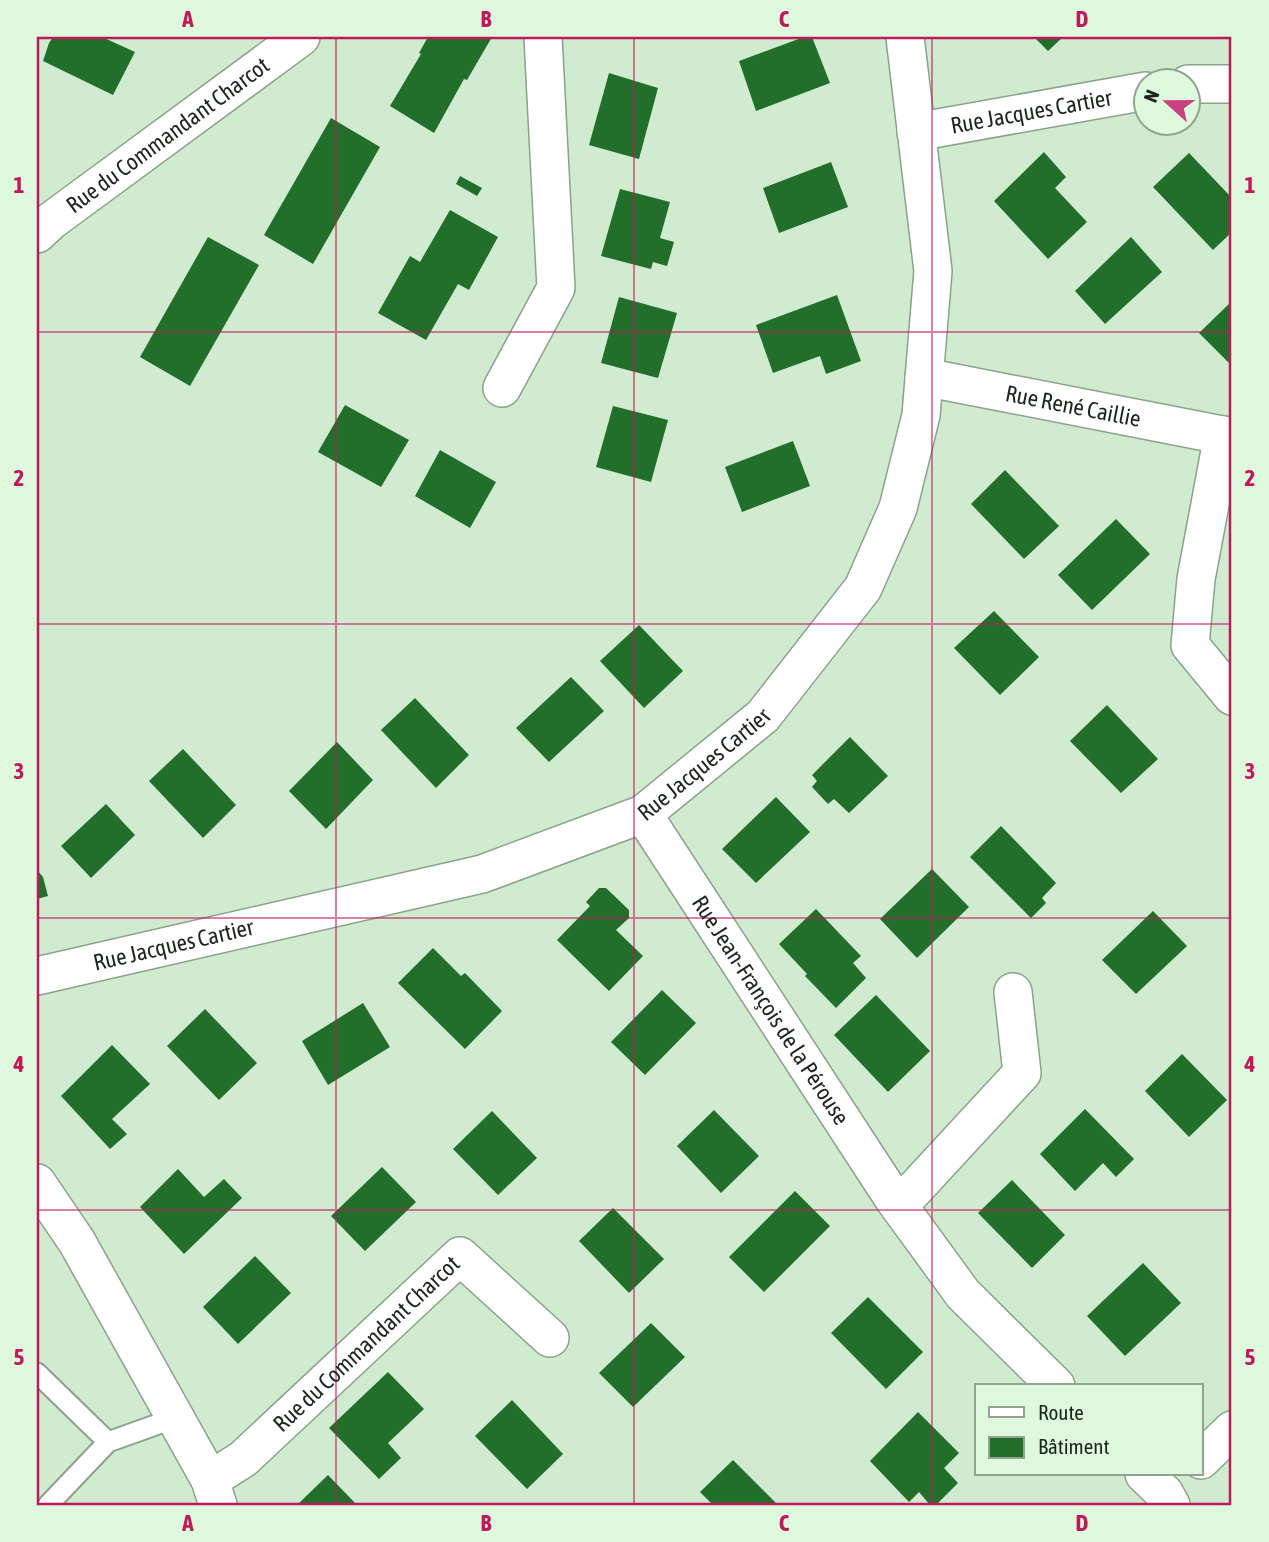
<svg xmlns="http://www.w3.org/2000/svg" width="1269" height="1542" font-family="'Asap Condensed',sans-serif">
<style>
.building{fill:#226e2b}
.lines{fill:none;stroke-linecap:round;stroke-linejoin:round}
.lane-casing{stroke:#8aa38a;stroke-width:23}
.street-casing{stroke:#8aa38a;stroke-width:40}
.lane{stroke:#fff;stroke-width:19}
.street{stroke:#fff;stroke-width:37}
.grid{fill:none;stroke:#c2185b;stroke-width:2;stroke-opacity:0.55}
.labels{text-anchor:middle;stroke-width:7;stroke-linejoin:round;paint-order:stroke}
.street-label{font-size:23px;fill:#1b251b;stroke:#def9de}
.neatline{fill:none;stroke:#c2185b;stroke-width:2.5}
.grid-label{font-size:23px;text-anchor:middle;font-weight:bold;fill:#c2185b}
</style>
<rect width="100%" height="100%" fill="#d1ebd1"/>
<!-- building -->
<g class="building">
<path d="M53,37H102L135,52L113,95L43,61L49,43Z"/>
<path d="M428,37H492L467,80L464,79L434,133L390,106L421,54L419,53Z"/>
<path d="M804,37H812L830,83L756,111L739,61Z"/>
<path d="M1034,37H1063L1048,51Z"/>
<path d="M609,73L658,88L639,159L589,145Z"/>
<path d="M331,118L380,147L313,264L264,235Z"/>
<path d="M1044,152L1066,177L1055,188L1087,222L1048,259L994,201Z"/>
<path d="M1189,153L1232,198V232L1213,250L1153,187Z"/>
<path d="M831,162L848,207L779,233L763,188Z"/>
<path d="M460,176L482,188L477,196L456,184Z"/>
<path d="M620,189L670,202L660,238L674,242L667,266L653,262L651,269L601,256Z"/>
<path d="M450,210L498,237L469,290L458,284L426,340L378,313L410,256L420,262Z"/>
<path d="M208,237L259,265L190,386L140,357Z"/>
<path d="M1131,237L1162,272L1105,324L1075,291Z"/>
<path d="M837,295L861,361L826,374L820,356L773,373L756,325Z"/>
<path d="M619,297L677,313L658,378L601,363Z"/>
<path d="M1232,301V366L1199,333Z"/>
<path d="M345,405L409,440L381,487L318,452Z"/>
<path d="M613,406L668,420L651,482L596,467Z"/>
<path d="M793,441L810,486L742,512L725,467Z"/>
<path d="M440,450L496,482L470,528L415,496Z"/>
<path d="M1005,470L1059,526L1024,559L971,504Z"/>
<path d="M1116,519L1150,554L1092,610L1058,575Z"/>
<path d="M994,611L1039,657L1000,695L954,648Z"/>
<path d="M639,625L683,671L644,708L600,661Z"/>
<path d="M571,677L604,711L549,762L516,728Z"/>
<path d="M415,698L469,755L436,788L381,730Z"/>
<path d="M1107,705L1158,759L1121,793L1070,741Z"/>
<path d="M850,737L888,776L849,813L834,799L828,804L812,787L817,781L812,775Z"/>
<path d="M337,742L373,780L326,829L289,791Z"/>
<path d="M183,749L236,805L203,838L149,781Z"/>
<path d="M776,797L810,832L756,883L722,849Z"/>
<path d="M106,804L135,835L91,878L61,846Z"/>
<path d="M1001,826L1056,883L1042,898L1046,903L1031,918L970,857Z"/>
<path d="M932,869L969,907L917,958L880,919Z"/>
<path d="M37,870L43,877L48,896L37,899Z"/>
<path d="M599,888H606L629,910V918L616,930L643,956L609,991L557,940L590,906L586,902Z"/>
<path d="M816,909L861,956L853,963L866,978L836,1008L805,976L807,974L779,944Z"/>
<path d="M1153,911L1187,946L1136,994L1102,960Z"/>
<path d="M433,948L461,976L465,973L502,1011L465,1049L398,983Z"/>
<path d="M662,990L696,1023L645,1075L611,1042Z"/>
<path d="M876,995L930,1051L888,1092L834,1035Z"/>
<path d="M363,1003L390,1047L328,1085L302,1041Z"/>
<path d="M205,1009L257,1063L219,1100L167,1046Z"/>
<path d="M112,1045L150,1084L112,1119L127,1134L110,1149L61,1096Z"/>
<path d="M1182,1054L1227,1100L1189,1137L1145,1091Z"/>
<path d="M1085,1109L1134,1159L1116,1177L1103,1163L1075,1191L1040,1154Z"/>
<path d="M714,1110L759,1156L721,1193L677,1146Z"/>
<path d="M492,1111L537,1158L498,1195L453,1149Z"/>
<path d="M382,1167L416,1202L365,1251L331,1216Z"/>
<path d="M178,1169L204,1197L224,1179L242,1198L184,1254L140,1207Z"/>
<path d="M1012,1180L1065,1235L1032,1268L978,1213Z"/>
<path d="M795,1191L830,1226L764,1292L729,1257Z"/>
<path d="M613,1208L664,1259L629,1293L579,1241Z"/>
<path d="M255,1256L291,1293L238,1344L203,1307Z"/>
<path d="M1143,1263L1181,1303L1125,1356L1087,1316Z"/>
<path d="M868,1297L923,1352L886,1389L831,1333Z"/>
<path d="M651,1323L685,1357L633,1407L599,1373Z"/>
<path d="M388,1372L424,1409L388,1443L401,1458L379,1479L329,1428Z"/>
<path d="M512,1400L563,1454L527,1489L475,1436Z"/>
<path d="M918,1412L959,1453L944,1468L958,1483L936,1505H930L919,1492L909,1502L870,1461Z"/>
<path d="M733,1460L778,1505H713L700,1492Z"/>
<path d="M328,1475L357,1505H297Z"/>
</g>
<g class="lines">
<defs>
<g id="lane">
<path d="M37,1373L108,1442"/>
<path d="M48,1505L108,1442L175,1418"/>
</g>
<g id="street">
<path d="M1188,84H1232"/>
<path id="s1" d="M916,132L1146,91"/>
<path id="s2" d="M37,234L51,221L301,37"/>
<path id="s3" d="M924,377L1232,437"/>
<path d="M502,388L556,288L543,37"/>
<path d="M1223,435L1196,579L1190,645L1232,696"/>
<path id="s4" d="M643,814L893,1198L963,1294L1056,1386"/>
<path id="s5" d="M37,976L482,874L643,814L763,716L863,588L898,508L921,415L933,271L905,37"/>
<path d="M37,1183L77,1242L210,1480L218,1505"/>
<path d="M899,1206L1022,1073L1013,992"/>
<path d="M1201,1460L1232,1430"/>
<path d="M1144,1474L1165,1494L1171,1505"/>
<path id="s6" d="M210,1480L243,1459L460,1256L550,1338"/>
</g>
</defs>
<!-- lane casing -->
<use href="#lane" class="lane-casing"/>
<!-- street casing -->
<use href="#street" class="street-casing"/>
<!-- lane -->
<use href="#lane" class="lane"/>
<!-- street -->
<use href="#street" class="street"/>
</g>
<!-- grid -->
<path class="grid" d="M336,37V1505M634,37V1505M932,37V1505M37,332H1232M37,624H1232M37,918H1232M37,1210H1232"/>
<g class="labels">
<!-- street labels -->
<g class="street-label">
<text dy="8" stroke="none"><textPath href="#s1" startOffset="117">Rue Jacques Cartier</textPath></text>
<text dy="8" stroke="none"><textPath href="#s2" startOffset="164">Rue du Commandant Charcot</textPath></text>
<text dy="8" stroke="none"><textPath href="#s3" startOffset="152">Rue René Caillie</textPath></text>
<text dy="8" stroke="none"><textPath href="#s5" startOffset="707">Rue Jacques Cartier</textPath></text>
<text dy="8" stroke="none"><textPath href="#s5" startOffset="140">Rue Jacques Cartier</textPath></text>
<text dy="8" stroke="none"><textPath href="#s4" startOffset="234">Rue Jean-François de la Pérouse</textPath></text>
<text dy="8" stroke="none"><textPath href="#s6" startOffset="208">Rue du Commandant Charcot</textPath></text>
</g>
</g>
<!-- border -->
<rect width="1269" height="1542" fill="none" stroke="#def9de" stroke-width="77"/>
<!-- legend -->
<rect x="975" y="1384" width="228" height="91" fill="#def9de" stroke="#90a490" stroke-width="2"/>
<rect x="989" y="1407" width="35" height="10" fill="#ffffff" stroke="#90a490" stroke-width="2"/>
<text x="1038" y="1420" font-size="21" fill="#1b251b">Route</text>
<rect x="989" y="1437" width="35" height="21" fill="#226e2b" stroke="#90a490" stroke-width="2"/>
<text x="1038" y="1454" font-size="21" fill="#1b251b">Bâtiment</text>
<!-- north arrow -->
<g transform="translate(1167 102) rotate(291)"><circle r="33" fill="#def9de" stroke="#90a490" stroke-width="2"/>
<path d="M0-5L12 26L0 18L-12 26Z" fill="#c94282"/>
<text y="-10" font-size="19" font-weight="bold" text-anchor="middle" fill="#1b251b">N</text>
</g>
<rect x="38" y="38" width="1192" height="1466" class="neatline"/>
<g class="grid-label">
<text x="188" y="27">A</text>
<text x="486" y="27">B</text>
<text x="784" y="27">C</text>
<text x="1082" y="27">D</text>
<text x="19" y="193">1</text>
<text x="1250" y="193">1</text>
<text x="19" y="486">2</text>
<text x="1250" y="486">2</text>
<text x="19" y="779">3</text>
<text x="1250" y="779">3</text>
<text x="19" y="1072">4</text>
<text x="1250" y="1072">4</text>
<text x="19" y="1365">5</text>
<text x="1250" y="1365">5</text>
<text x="188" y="1531">A</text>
<text x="486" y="1531">B</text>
<text x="784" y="1531">C</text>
<text x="1082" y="1531">D</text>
</g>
</svg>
